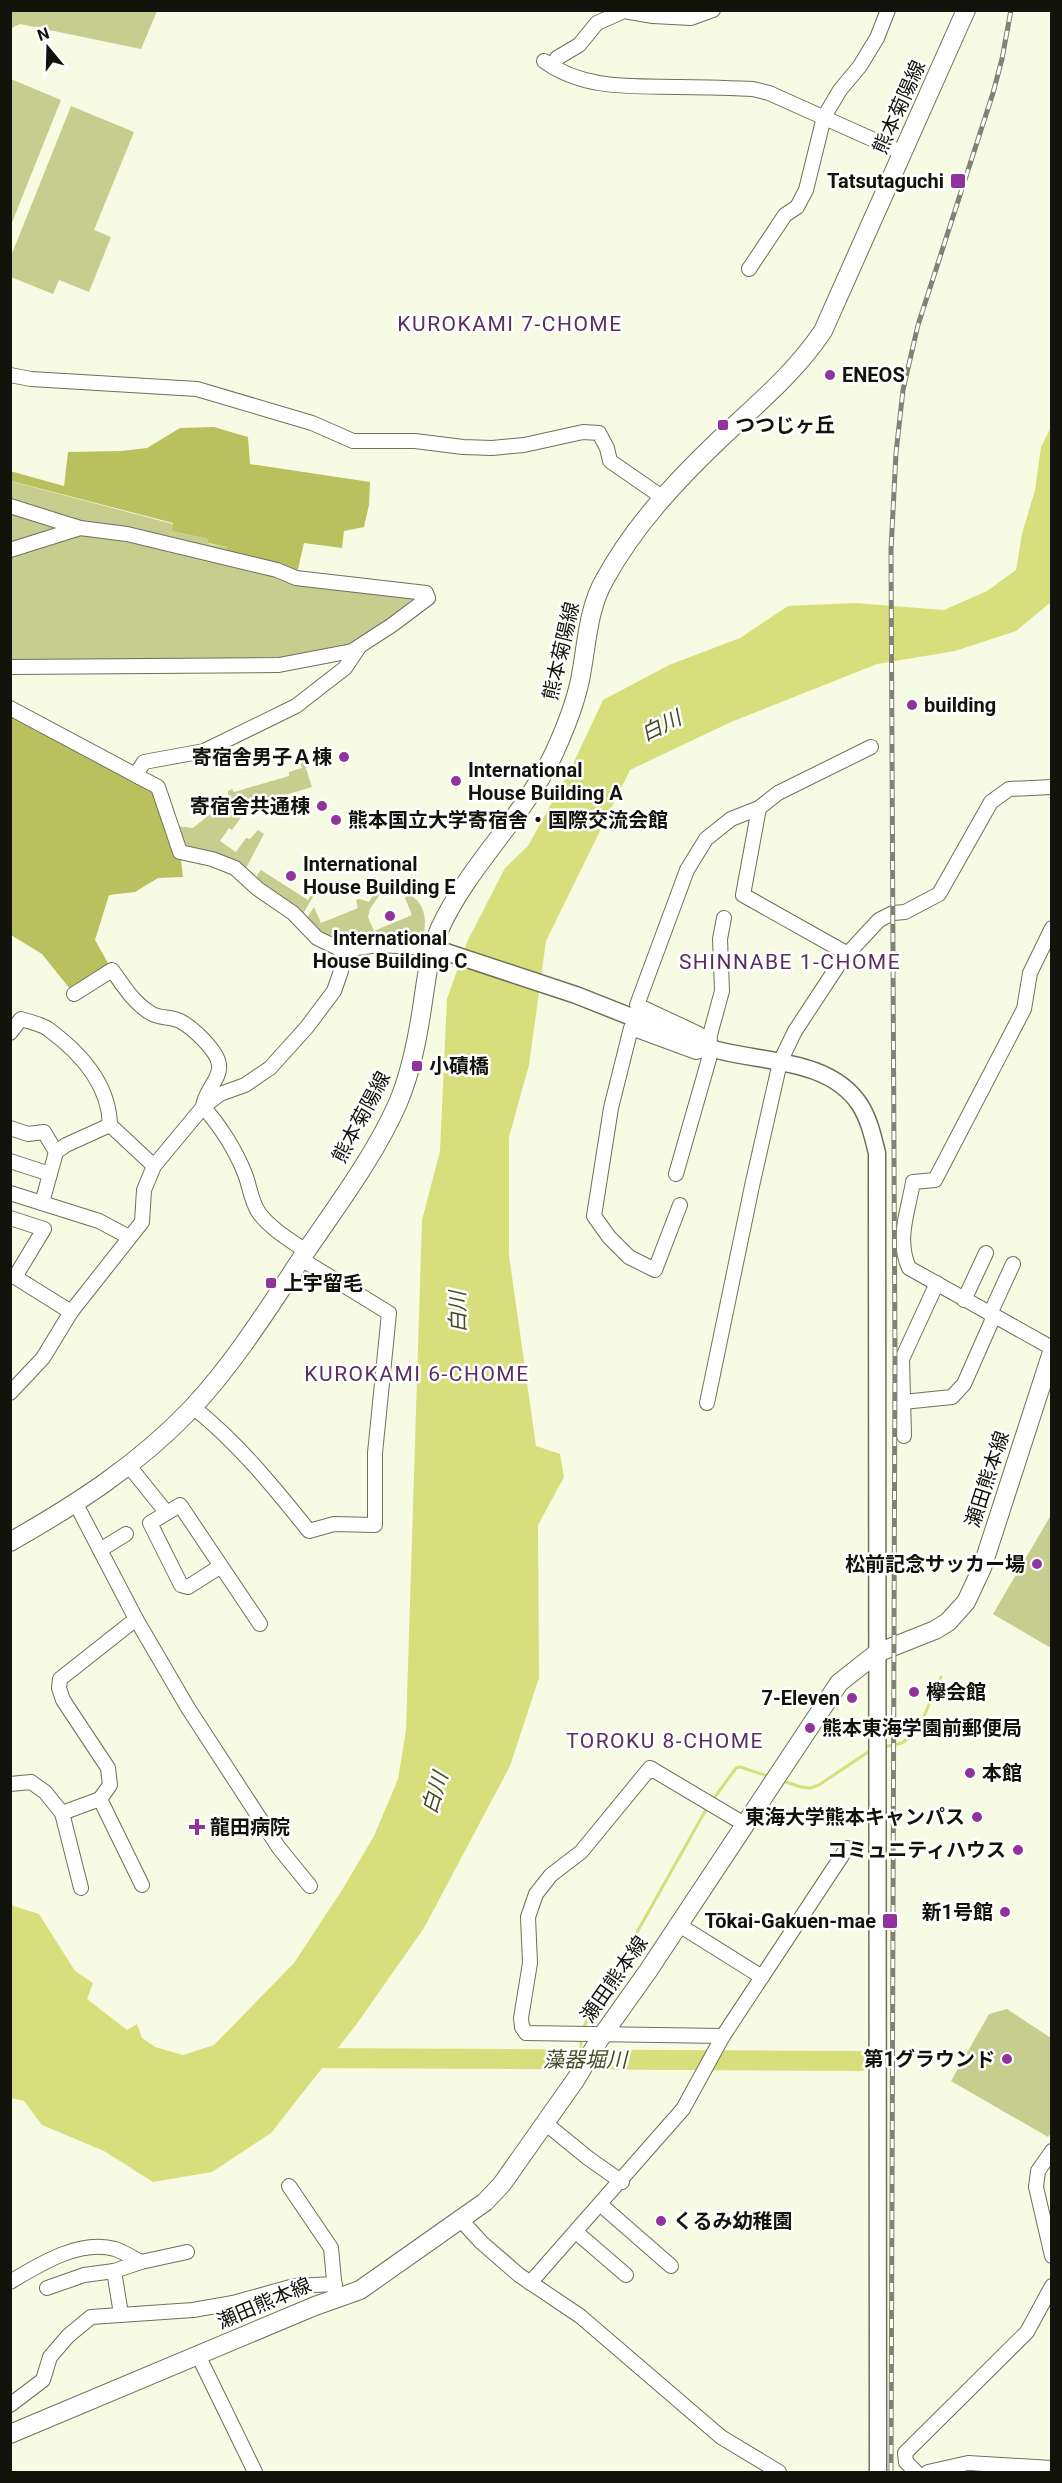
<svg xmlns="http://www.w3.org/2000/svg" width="1062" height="2483" font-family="Roboto,'Noto Sans JP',sans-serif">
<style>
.green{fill:#c7cd8e}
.forest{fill:#b9c15e}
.water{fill:#d6df7c}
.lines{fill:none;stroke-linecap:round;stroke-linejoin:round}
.stream{stroke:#d6df7c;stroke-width:3}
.river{stroke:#d6df7c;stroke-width:20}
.minor-casing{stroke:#6e705b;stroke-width:16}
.tertiary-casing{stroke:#6e705b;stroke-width:19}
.secondary-casing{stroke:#6e705b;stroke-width:20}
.minor{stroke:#fff;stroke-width:14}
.tertiary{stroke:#fff;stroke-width:16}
.secondary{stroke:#fff;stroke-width:18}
.rail-casing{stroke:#808272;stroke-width:5}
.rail{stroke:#fff;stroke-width:3;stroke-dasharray:9;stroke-linecap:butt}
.poi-dot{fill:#90339d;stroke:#fff;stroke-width:2}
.labels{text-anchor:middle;stroke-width:5;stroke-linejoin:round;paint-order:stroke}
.street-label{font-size:20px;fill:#12130b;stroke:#fff}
.poi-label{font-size:20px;font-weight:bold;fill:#12130b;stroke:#fff;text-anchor:start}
.neighbourhood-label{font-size:21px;letter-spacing:1.5px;fill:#5c2e62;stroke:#fff}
.water-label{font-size:21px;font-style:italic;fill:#474b21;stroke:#fff}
</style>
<rect width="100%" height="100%" fill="#f8fbe3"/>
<!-- green -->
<g class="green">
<path d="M11,10H157V11L141,49L20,24L11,28Z"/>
<path d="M11,79L61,100L11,225Z"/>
<path d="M71,106L134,132L94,230L111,237L89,292L59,280L53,294L11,277V256Z"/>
<path d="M10,481L173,524L171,531L208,539L209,544L227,547L224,563L414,598L378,626L346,645L280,659L11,660Z"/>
<path d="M300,762H304L312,787L245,807L243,812L246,817L242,816L232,830L229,828L220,841L236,852L246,838L250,839L258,830L264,834L245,870L187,846L176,826L193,828L209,815H228V791L232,789L234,792L289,776V772L302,768Z"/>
<path d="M261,870L308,900L320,881L322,882L301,917L257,880V875Z"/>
<path d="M384,881L398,888L395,892L385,887L370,909L368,917L374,931L412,915L405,898L408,894C430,904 426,929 421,948L348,945L329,941L305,921L314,907L321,923L358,908L356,900L360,899L369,902L379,885L376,883Z"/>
<path d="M1051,1515V1648L993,1614Z"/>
<path d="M1007,2009L1051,2038L1052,2131L1048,2137L951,2081L989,2014Z"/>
</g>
<!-- forest -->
<g class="forest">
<path d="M214,427L248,437L250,464L370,482L369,505L364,527L344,531L342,548L304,543L296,578L223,564L227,547L208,543V539L171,531L173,523L11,481L10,471L64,486L68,452L121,451L147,448L180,428Z"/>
<path d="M10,708L158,787L180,852L183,877L158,878L135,892L109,895L95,940L112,970L74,994L42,954L11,935Z"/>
</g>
<!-- water -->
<path class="water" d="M1051,427V602L1016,631L955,651L877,664L731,722L630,770L546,941L529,1065L509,1137V1255L536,1446L560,1454L564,1477L538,1525L539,1678L510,1766L424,1928L356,2025L271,2133L212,2172L153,2182L104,2151L42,2125L24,2101L11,2098L10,1905L39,1914L75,1971L93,1983L87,1999L127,2030L137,2024L142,2038L155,2047L183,2055L214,2045L294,1963L342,1890L374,1836L398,1779L406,1730L422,1220L440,1151L447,999L467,942L505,868L528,846L573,764L603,700L669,665L740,638L788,606L855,603L944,610L987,591L1016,570L1022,534L1035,490L1041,447Z"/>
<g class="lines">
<!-- stream -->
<g class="stream">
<path d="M884,1747L902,1743L918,1730L941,1677"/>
<path d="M783,1781L801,1787L810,1788L819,1785L871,1750"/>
<path d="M712,1801L736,1768L740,1767L768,1776"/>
<path d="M582,2030L708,1806"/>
<path d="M581,2052V2039"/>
</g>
<!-- river -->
<path class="river" d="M308,2058L862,2061"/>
<defs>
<g id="minor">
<path d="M544,61C584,90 632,86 679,87C703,87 728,88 753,89L769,93L903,153"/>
<path d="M553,67L557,58L579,45L597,23L624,11L653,16L691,18L713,10"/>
<path d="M749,269L785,215L797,207L806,190L824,117L840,90L860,66L877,38L888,10"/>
<path d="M10,375L31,379L197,389L312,423L353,441H415L463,447L492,448L524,445L583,432L599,433L607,448L610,461L662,497"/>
<path d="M10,506L80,528L127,534L277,570L296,578L426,593L428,598L392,625L352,651L279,665L10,667"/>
<path d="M10,550L80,528"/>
<path d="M10,708L158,787L180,852L212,859L235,868L258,889L293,913L317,938L342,950L379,945L434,948"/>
<path d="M139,777L138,771L144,762L204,751L296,706L345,668L359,647"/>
<path d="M759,808L743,895L848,954"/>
<path d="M1052,928L1030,973L1024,1009L935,1180L913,1182C908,1212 896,1239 909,1268L1052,1348"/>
<path d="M74,994L112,970C123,985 133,1002 149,1012C158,1019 170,1016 180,1021C192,1027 218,1051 219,1065C221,1079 204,1091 203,1107C220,1125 236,1151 245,1174C250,1187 251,1201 259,1213C271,1229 290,1240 306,1251"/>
<path d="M10,1033L21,1019C30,1022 41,1024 48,1029C81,1053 109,1084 110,1125L154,1166L144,1190L142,1222L71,1312L43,1358L10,1393"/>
<path d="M10,1128L28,1134L44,1132L56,1152"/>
<path d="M10,1161L50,1174"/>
<path d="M154,1166L203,1107L220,1094L245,1085L270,1068L307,1027L334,991L341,971L342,950"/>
<path d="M676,1174L709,1059L710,1035L722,991L720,939L724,918"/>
<path d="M10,1193L99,1221L129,1237"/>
<path d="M42,1203L56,1152L66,1145L110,1125"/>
<path d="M680,1205L655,1270L629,1257L609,1237L594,1216L611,1108L631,1028L696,1052L710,1048L699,1034L637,1005L687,870L706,839L731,819L759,808L778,793L871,747"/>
<path d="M10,1218L44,1229L15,1277L10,1275"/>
<path d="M15,1277L71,1312"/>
<path d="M964,1300L986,1253"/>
<path d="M990,1314L1013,1264"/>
<path d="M903,1402L952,1397L964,1384L994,1316"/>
<path d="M707,1403L752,1186L780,1062L795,1031L841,961L879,920L893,913L905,912L939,894L991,802L1009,789L1052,787"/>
<path d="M193,1407C238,1443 273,1486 309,1531L334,1524L375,1525V1453L389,1313L301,1259"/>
<path d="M904,1436L902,1359L937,1283"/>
<path d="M129,1466L166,1512"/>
<path d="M76,1504L136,1619L188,1708L279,1848L310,1886"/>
<path d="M100,1550L126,1534"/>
<path d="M221,1566L188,1587L181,1585L150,1523L180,1505L260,1624"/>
<path d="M136,1619L60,1679L59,1688L63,1700L108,1768L110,1785L100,1799L142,1885"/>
<path d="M10,1784L31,1782L45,1792L62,1813L81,1888"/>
<path d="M62,1813L100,1799"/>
<path d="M679,1925L762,1977"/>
<path d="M723,2036L526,2033L522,2027L521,2018L530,1963L528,1917L536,1894L551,1875L581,1852L650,1768L746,1825"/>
<path d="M545,2123L588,2158L622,2182"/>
<path d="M1052,2151L1038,2171L1036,2187L1052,2256"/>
<path d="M289,2186L331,2248L335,2291"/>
<path d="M601,2205L671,2266"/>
<path d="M461,2220L481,2242L519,2275L580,2316L721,2437L779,2472"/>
<path d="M576,2232L626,2275"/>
<path d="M114,2271L121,2314"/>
<path d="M10,2282C40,2264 80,2239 115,2249C124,2252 133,2258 141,2262"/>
<path d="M530,2283L683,2109L723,2036L847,1848"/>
<path d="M47,2288L84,2275L114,2271L141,2262L187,2252"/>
<path d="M198,2355L255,2472"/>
<path d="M10,2405L43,2380L50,2357L68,2336L91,2317L193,2310L233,2303L294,2286L335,2284"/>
<path d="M916,2472L906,2462L905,2453L1027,2332L1052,2286"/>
<path d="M928,2472L968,2463L1052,2468"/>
</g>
<path id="tertiary" d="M434,948L576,995L710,1048C758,1063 829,1057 860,1105C869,1119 873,1137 877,1153L878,2472"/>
<g id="secondary">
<path d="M10,1542C77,1504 139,1464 192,1408C236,1361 271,1304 307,1250C339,1203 375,1155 398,1103C411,1072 417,1041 422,1008C426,982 429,952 440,928C470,863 525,816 555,751C565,729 575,704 580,680C587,646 587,610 605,579C634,526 676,481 720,439C756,405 795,373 823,331L966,10"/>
<path d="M10,2434L315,2306L360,2290L485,2202L502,2184L576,2079L599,2040L648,1971L839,1683L877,1653L935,1630L948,1622L966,1602L982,1568L1052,1352"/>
</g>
</defs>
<!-- minor casing -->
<use href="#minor" class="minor-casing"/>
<!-- tertiary casing -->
<use href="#tertiary" class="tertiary-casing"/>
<!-- secondary casing -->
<use href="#secondary" class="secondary-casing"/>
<!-- minor -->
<use href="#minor" class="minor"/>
<!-- tertiary -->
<use href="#tertiary" class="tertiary"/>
<!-- secondary -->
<use href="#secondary" class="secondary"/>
<defs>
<path id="rail" d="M891,2472L895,1356L891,550L896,453L903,390L918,325L993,93L1002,59L1011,10"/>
</defs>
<!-- rail casing -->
<use href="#rail" class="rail-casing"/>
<!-- rail -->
<use href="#rail" class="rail"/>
</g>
<!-- markers -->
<g class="poi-dot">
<rect x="950" y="173" width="16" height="16" rx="3"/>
<circle cx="830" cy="375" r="6"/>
<rect x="717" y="419" width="12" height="12" rx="3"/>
<circle cx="912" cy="705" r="6"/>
<circle cx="344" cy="757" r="6"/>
<circle cx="456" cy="781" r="6"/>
<circle cx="322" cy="806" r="6"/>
<circle cx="336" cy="820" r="6"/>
<circle cx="291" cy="876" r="6"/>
<circle cx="390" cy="916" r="6"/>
<rect x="411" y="1060" width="12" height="12" rx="3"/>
<rect x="265" y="1277" width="12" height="12" rx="3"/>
<circle cx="1037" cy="1564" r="6"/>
<circle cx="914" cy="1692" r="6"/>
<circle cx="852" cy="1698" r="6"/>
<circle cx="810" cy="1728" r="6"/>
<circle cx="970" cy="1773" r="6"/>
<circle cx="977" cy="1817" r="6"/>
<path d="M194 1818h6v6h6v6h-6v6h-6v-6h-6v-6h6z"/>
<circle cx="1018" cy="1850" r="6"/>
<circle cx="1005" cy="1912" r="6"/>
<rect x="882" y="1913" width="16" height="16" rx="3"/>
<circle cx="1007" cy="2059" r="6"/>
<circle cx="661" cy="2221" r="6"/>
</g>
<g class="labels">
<!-- street labels -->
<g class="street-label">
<text transform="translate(899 107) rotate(-66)" y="7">熊本菊陽線</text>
<text transform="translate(561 651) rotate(-77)" y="7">熊本菊陽線</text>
<text transform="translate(361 1117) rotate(-62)" y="7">熊本菊陽線</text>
<text transform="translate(987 1479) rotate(-72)" y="7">瀬田熊本線</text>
<text transform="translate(614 1979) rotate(-55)" y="7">瀬田熊本線</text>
<text transform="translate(264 2303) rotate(-23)" y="7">瀬田熊本線</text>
</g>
<!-- poi labels -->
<g class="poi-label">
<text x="944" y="188" text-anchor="end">Tatsutaguchi</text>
<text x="842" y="382">ENEOS</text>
<text x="735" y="432">つつじヶ丘</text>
<text x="924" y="712">building</text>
<text x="332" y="764" text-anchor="end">寄宿舎男子Ａ棟</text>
<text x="468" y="777">International<tspan x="468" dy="23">House Building A</tspan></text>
<text x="310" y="813" text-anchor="end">寄宿舎共通棟</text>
<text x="348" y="827">熊本国立大学寄宿舎・国際交流会館</text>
<text x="303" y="871">International<tspan x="303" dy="23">House Building E</tspan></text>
<text x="390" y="945" text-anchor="middle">International<tspan x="390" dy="23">House Building C</tspan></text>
<text x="429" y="1073">小磧橋</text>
<text x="283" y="1290">上宇留毛</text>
<text x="1025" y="1571" text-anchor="end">松前記念サッカー場</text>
<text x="926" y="1699">欅会館</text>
<text x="840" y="1705" text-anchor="end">7-Eleven</text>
<text x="822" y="1735">熊本東海学園前郵便局</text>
<text x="982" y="1780">本館</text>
<text x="965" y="1824" text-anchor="end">東海大学熊本キャンパス</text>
<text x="210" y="1834">龍田病院</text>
<text x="1006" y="1857" text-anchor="end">コミュニティハウス</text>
<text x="993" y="1919" text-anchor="end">新1号館</text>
<text x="876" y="1928" text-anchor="end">Tōkai-Gakuen-mae</text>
<text x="995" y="2066" text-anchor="end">第1グラウンド</text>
<text x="673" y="2228">くるみ幼稚園</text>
</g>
<!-- neighbourhood labels -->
<g class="neighbourhood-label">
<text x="510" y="331">KUROKAMI 7-CHOME</text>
<text x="790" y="969">SHINNABE 1-CHOME</text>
<text x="417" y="1381">KUROKAMI 6-CHOME</text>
<text x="665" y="1748">TOROKU 8-CHOME</text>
</g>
<!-- water labels -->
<g class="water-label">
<text transform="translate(661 726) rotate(-26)" y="7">白川</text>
<text transform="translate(458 1312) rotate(-91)" y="7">白川</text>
<text transform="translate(435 1793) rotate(-73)" y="7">白川</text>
<text x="585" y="2067">藻器堀川</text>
</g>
</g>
<!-- border -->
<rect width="1062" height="2483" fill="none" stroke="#12130b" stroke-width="24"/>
<!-- north arrow -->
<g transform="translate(48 48) rotate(341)" stroke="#ffffff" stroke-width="4.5" paint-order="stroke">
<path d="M0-4.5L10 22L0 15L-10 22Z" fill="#12130b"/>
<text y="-9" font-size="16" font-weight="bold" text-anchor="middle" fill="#12130b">N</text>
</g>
</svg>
